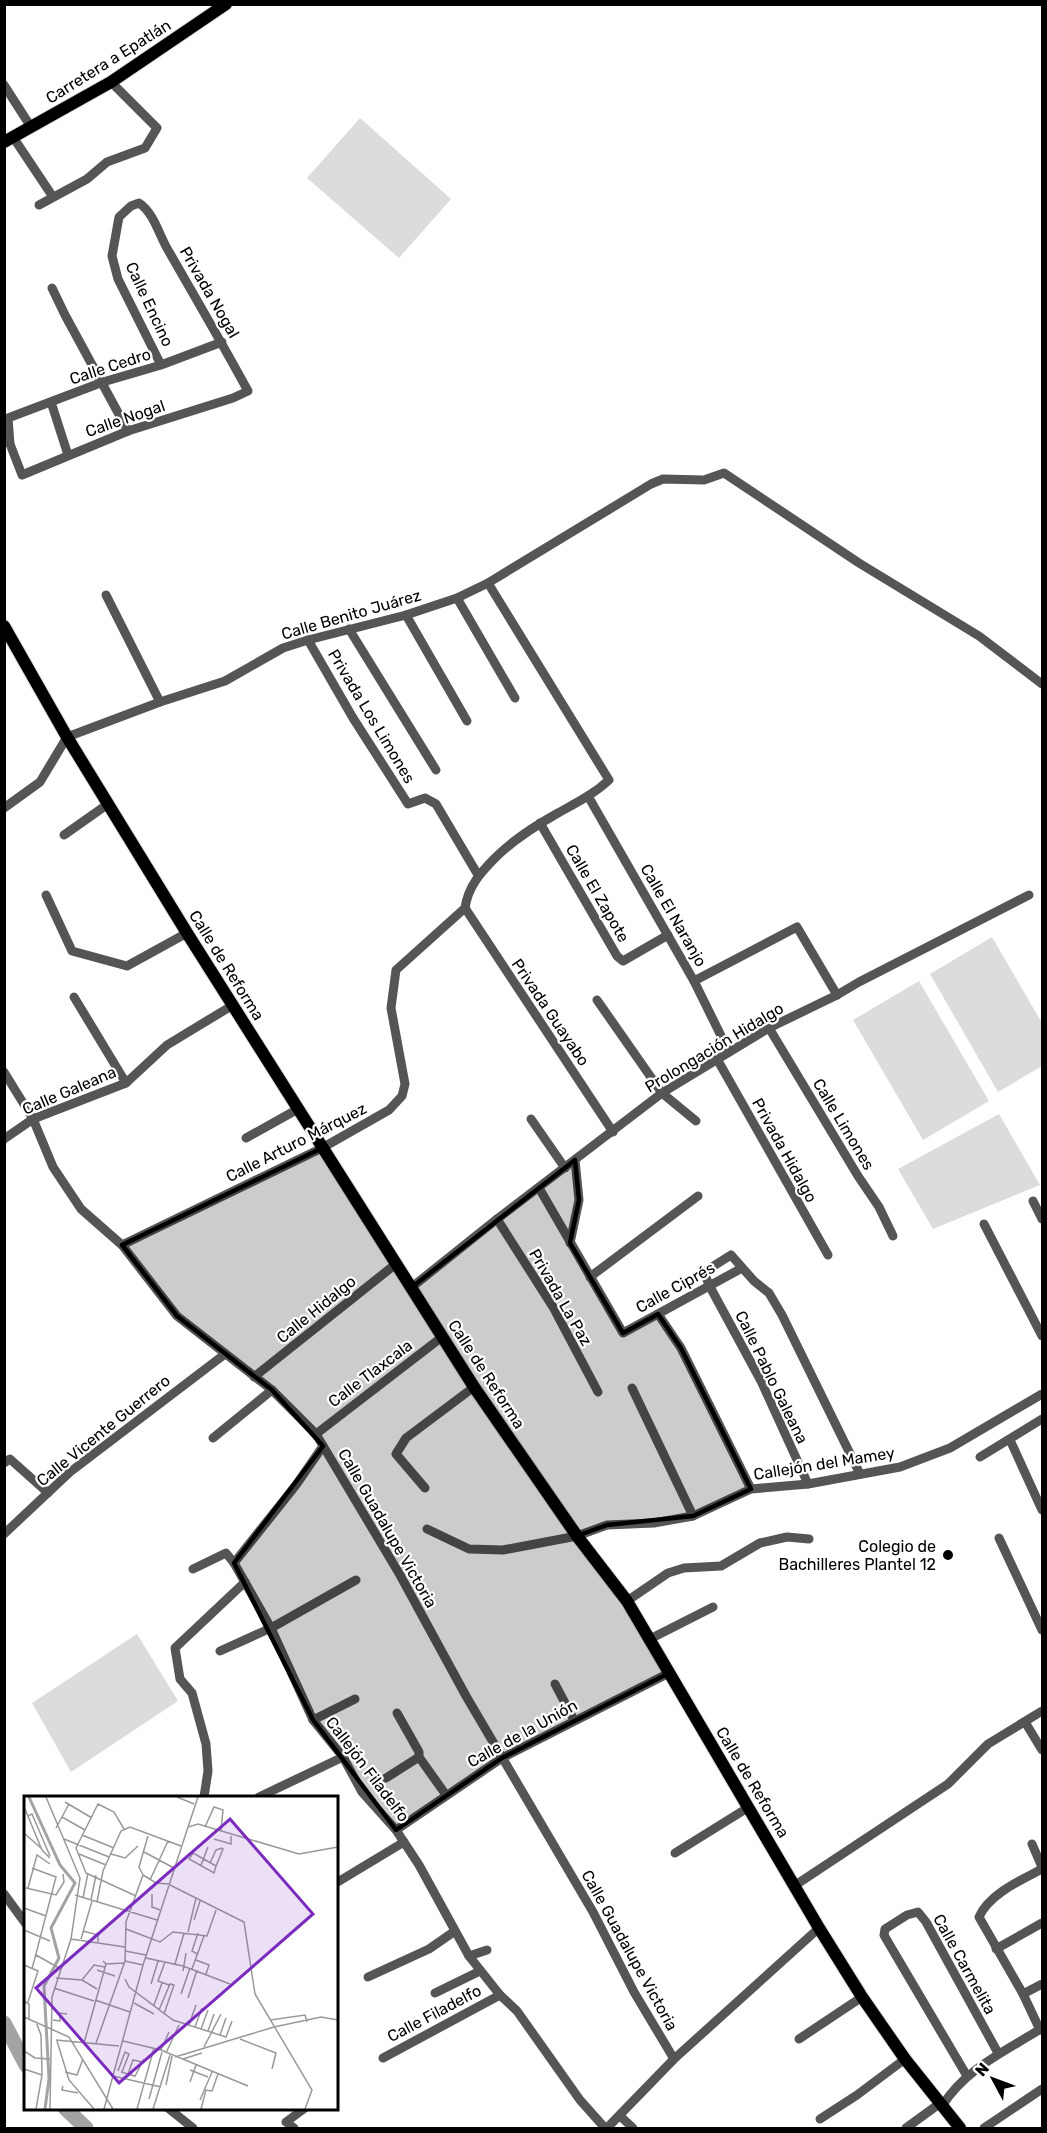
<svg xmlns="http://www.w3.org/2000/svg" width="1047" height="2133" font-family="Rubik,sans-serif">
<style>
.green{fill:#dcdcdc}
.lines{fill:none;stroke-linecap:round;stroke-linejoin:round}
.river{stroke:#a3a3a3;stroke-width:15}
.major-casing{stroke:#dbdbdb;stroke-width:14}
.minor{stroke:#555;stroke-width:9}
.major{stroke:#000;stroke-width:12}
.marked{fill:#000;fill-opacity:0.2;stroke:#000;stroke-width:4.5;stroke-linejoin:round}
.poi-dot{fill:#000;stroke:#fff;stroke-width:2}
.labels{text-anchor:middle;stroke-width:4.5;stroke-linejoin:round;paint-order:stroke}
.street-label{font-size:16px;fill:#000;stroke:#fff}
.poi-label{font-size:16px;fill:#000;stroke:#fff;text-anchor:end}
.inset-river{fill:none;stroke:#a3a3a3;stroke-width:3}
.inset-road{fill:none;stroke:#999;stroke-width:1.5}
.view{fill:#7b2cbf;fill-opacity:0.15;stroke:#7b2cbf;stroke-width:3}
.inset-edge{fill:none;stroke:#000;stroke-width:3}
</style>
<rect width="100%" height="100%" fill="#fff"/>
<!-- green -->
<g class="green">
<path d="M360,118L451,199L399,258L307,178Z"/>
<path d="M992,937L1042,1023V1066L998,1092L930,974Z"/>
<path d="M919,981L989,1101L923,1140L853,1020Z"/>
<path d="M999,1114L1040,1185L933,1229L898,1169Z"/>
<path d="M137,1634L178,1701L71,1772L32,1703Z"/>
</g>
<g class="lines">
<!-- river -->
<g class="river">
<path d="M4,2023L26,2065"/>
<path d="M65,2108L86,2128"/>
</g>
<defs>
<g id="major">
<path d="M4,142L111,82L226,4"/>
<path d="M4,626L67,737L187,933L474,1387L577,1536L627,1601L819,1928L862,1997L905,2059L960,2128"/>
</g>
</defs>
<!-- major casing -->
<use href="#major" class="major-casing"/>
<!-- minor -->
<g class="minor">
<path d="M4,85L31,127"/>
<path d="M13,137L53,197"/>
<path d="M39,205L87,179L107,162L145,148L157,128L111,82"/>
<path d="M52,288L65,315L128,431"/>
<path d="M161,365L118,279L112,256L119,217L131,206L139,203C154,213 159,235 168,250C195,297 222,343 248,391L233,398L128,431L22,475L10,444L8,418L103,382L161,365L222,342"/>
<path d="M51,402L68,455"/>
<path d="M106,595L160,702"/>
<path d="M457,598L515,698"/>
<path d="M406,615L467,721"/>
<path d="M349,629L436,770"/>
<path d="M308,640L353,718L408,804L425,798L436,804L478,875"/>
<path d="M588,796L694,981L729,1052"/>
<path d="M4,808L40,782L67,737L160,702L225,681L283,648L308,640L406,615L457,598L488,583L651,484L663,479L704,480L724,473L859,563L979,636L1042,684"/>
<path d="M540,823L617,956L623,961L668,935"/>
<path d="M64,835L108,804"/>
<path d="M46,895L72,951L127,966L187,933"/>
<path d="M465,908L613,1132"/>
<path d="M694,981L797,927L837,995"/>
<path d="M74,997L126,1083"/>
<path d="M597,1000L662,1093L696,1121"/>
<path d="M769,1028L858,1176L879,1207L893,1236"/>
<path d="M717,1059L828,1255"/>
<path d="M4,1072L33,1119L53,1167L81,1209L122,1245L177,1316L272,1390L316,1434L400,1575L466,1696L593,1912L634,1992L674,2059"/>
<path d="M531,1119L565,1168"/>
<path d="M246,1138L298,1109"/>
<path d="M4,1139L33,1119L126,1083L167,1045L233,1005"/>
<path d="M539,1188L623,1333L742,1268"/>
<path d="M1033,1201L1042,1219"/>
<path d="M497,1219L553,1307L598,1392"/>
<path d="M984,1224L1042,1336"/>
<path d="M570,1243L579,1200L575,1160"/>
<path d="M122,1245L322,1148L389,1110L402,1096L405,1084L391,1008L396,970L465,908C468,887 480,873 495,858C514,839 535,826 558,813C576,803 594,794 609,780L488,583"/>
<path d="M590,1277L698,1196"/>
<path d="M412,1287L497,1219L662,1093L769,1028L837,995L859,982L1029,895"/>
<path d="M658,1314L681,1348L751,1489"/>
<path d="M254,1377L397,1263"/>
<path d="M632,1388L693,1516"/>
<path d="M316,1434L442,1337"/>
<path d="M213,1438L272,1390"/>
<path d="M1010,1440L1042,1510"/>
<path d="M980,1457L1042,1419"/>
<path d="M4,1463L10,1459L48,1493"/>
<path d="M808,1484L761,1381L709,1285L704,1272L731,1255L754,1281L769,1293L782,1315L860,1474"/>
<path d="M425,1488L396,1454L406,1438L474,1387"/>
<path d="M427,1529L469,1549L503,1550L577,1536L607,1525L654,1523L693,1516L751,1489L808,1484L900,1467L950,1448L1042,1394"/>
<path d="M4,1534L70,1472L225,1354"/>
<path d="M999,1538L1042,1630"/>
<path d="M234,1563L296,1485L323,1446"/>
<path d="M193,1569L226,1553L234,1563L271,1628L313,1720L343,1757L362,1792L396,1830L419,1865L469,1956L500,1995L517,2011L580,2100L605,2128"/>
<path d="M627,1601L668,1573L684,1568L721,1566L760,1543L787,1537L809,1539"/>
<path d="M648,1640L713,1607"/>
<path d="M220,1651L271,1628L356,1580"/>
<path d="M555,1684L574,1720"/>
<path d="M397,1713L419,1752V1757"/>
<path d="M313,1720L355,1699"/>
<path d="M1025,1722L1042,1750"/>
<path d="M386,1778L419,1757L446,1795"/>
<path d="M204,1797L208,1771L206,1744L192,1693L180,1679L175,1648L245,1582"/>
<path d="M259,1797L343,1757"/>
<path d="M396,1830L502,1758L669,1673"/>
<path d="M1032,1844L1042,1867"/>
<path d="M675,1853L749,1807"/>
<path d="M336,1883L404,1842"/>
<path d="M794,1886L948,1784L988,1744L1042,1711"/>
<path d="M4,1894L26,1924"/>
<path d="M996,1949L1042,1923"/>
<path d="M469,1956L487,1950"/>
<path d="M368,1977L429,1949L455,1931"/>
<path d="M435,1993L480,1971"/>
<path d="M1023,1994L1042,1984"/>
<path d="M1040,2030L1023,1994L979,1917C989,1894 1021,1880 1042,1869"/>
<path d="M799,2039L862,1997"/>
<path d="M383,2058L500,1995"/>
<path d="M967,2076L888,1942L884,1935L885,1929L907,1915L918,1912L926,1922L998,2053"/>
<path d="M942,2106C966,2068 1006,2051 1042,2028"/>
<path d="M168,2108L193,2128"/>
<path d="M620,2116L633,2128"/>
<path d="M820,2119L857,2095L905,2059"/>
<path d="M294,2128L286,2122L305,2108"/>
<path d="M607,2128L674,2059L819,1928"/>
<path d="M906,2128L939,2104"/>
<path d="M984,2128L1042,2089"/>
</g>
<!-- major -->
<use href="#major" class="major"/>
</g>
<!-- marked area -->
<path class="marked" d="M322,1148L412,1287L575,1160L579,1200L570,1243L623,1333L658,1314L681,1348L751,1489L693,1516L607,1525L577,1536L627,1601L669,1673L502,1758L396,1830L313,1720L234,1563L323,1446L272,1390L177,1316L122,1245Z"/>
<!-- markers -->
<circle class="poi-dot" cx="948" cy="1555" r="6"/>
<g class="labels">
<!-- street labels -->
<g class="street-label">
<text transform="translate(108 61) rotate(-32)" y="6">Carretera a Epatlán</text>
<text transform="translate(210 292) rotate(60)" y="6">Privada Nogal</text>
<text transform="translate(150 304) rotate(65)" y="6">Calle Encino</text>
<text transform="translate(110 366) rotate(-18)" y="6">Calle Cedro</text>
<text transform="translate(125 418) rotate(-19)" y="6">Calle Nogal</text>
<text transform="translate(351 614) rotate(-16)" y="6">Calle Benito Juárez</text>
<text transform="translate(372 716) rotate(59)" y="6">Privada Los Limones</text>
<text transform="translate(598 893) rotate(60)" y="6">Calle El Zapote</text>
<text transform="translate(674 915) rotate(60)" y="6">Calle El Naranjo</text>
<text transform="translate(227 965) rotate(58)" y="6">Calle de Reforma</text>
<text transform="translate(551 1012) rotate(56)" y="6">Privada Guayabo</text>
<text transform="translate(714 1047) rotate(-31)" y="6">Prolongación Hidalgo</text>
<text transform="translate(69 1090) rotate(-23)" y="6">Calle Galeana</text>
<text transform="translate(844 1124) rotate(59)" y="6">Calle Limones</text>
<text transform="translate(296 1142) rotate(-27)" y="6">Calle Arturo Márquez</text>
<text transform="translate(785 1150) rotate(61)" y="6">Privada Hidalgo</text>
<text transform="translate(675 1287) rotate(-29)" y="6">Calle Ciprés</text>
<text transform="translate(561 1297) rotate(60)" y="6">Privada La Paz</text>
<text transform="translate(316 1309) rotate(-39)" y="6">Calle Hidalgo</text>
<text transform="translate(370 1373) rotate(-37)" y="6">Calle Tlaxcala</text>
<text transform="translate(487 1374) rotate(57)" y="6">Calle de Reforma</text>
<text transform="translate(772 1377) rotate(64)" y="6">Calle Pablo Galeana</text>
<text transform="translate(103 1430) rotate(-39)" y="6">Calle Vicente Guerrero</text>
<text transform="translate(824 1463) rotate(-9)" y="6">Callejón del Mamey</text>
<text transform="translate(388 1528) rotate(60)" y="6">Calle Guadalupe Victoria</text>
<text transform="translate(522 1733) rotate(-29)" y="6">Calle de la Unión</text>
<text transform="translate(368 1769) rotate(53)" y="6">Callejón Filadelfo</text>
<text transform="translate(753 1782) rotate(59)" y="6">Calle de Reforma</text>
<text transform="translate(630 1950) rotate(61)" y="6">Calle Guadalupe Victoria</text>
<text transform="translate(965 1964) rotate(61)" y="6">Calle Carmelita</text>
<text transform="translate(434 2013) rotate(-28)" y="6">Calle Filadelfo</text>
</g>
<!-- poi labels -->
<g class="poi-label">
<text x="936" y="1552">Colegio de<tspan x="936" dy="18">Bachilleres Plantel 12</tspan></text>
</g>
</g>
<!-- overview -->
<g transform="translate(24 1796)">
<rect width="314" height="314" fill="#fff"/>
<path class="inset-river" d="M5,1L36,69L51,87L27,132L35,162L20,190L25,283L21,313"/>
<path class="inset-road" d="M22,1L56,82L47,143L28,201L26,313M153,1L170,8M41,6L68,22M1,13L18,54L26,62M4,20L8,18L26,60M38,21L61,34M164,31L174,1M181,31L190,11L199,14L197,34M32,32L45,8M0,37L18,53M58,39L90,52M40,43L85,61M190,43L207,48V40M120,56L150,72M55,58L82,69M87,58L101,62L114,50M186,67L192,54L198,52M177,69L184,51M192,70L169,57L165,63L190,77L192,70L197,58L199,53L198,52M62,77L52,52L74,8L90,16L100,33M62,77L112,100M119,79L132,87L144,88L220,126L231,198L288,294L281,313M126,84L144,45M0,86V105M2,92L32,99L40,86L39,78M4,92L13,59L26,68M128,98V111L136,114M51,99L133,124M59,102L64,77M67,104L72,79M73,106L79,75L97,35L106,31L157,50M0,112L22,120M170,124L176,105M102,133L136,146L149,136L183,140L192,114M0,134L26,145M59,135L74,139V146M164,136L172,102M47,143L101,151M57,143L68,105M101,155L122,159M173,158L168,155L174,137M12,159L35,172M122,162L159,170L206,188M172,164L185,169L182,178M101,165L119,169M141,166L134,185L145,189M82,168L100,167M151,168L160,137M0,169L14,175L4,206M8,173L32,81L8,72M168,173L180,140M73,174L91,180M159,175L162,157M32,182L58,184L73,193M101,183L105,191L149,224L202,241L208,225M58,184L70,169L81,171M127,188L134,165M30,192L70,205M157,198L166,172M164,202L173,174M71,204L106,216M0,205L5,208V223M110,207L130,218M130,209L138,187M135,214L146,188L150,189L140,218M0,221L45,241L89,313M29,224L36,225V217L43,218M246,224L281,219L283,226M165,229L172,209M171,231L178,212M177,233L184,214M184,235L190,218M196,239L202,222M216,243L252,257L248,273M32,244L95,250M33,245L45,284L70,313M99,245L137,254L224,290M60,247L82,168L79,165M72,247L101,165L102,126L119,79L115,71L124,40M180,251L197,218M137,254L145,236M0,255L11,262L26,263M142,257L155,229M151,261L250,231L297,221L314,224M159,263L178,257M0,273L18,279M166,274L184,281M94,275L101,256L105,258L98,276M41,276L53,279L59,263M97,276L111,280L120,263M104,278L109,264L118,266M89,280L137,291M166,286L172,269M142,289L148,260M39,290L38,294L54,297M181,294L188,295L194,278M125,303L138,256M176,304L188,276M12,313L18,279L17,239L12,226M80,313L119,169L164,31L174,28L275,58L314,51M113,313L130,252M129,313L146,259M177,313L182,294"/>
<path class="view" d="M206,23L289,118L95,287L12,192Z"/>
<rect width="314" height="314" class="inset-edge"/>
</g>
<!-- border -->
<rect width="1047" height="2133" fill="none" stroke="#000000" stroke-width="12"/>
<!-- north arrow -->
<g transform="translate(993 2079) rotate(311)" stroke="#ffffff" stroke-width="4.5" paint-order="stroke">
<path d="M0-4.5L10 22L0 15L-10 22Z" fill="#000000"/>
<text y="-9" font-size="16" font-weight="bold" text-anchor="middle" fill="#000000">N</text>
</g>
</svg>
